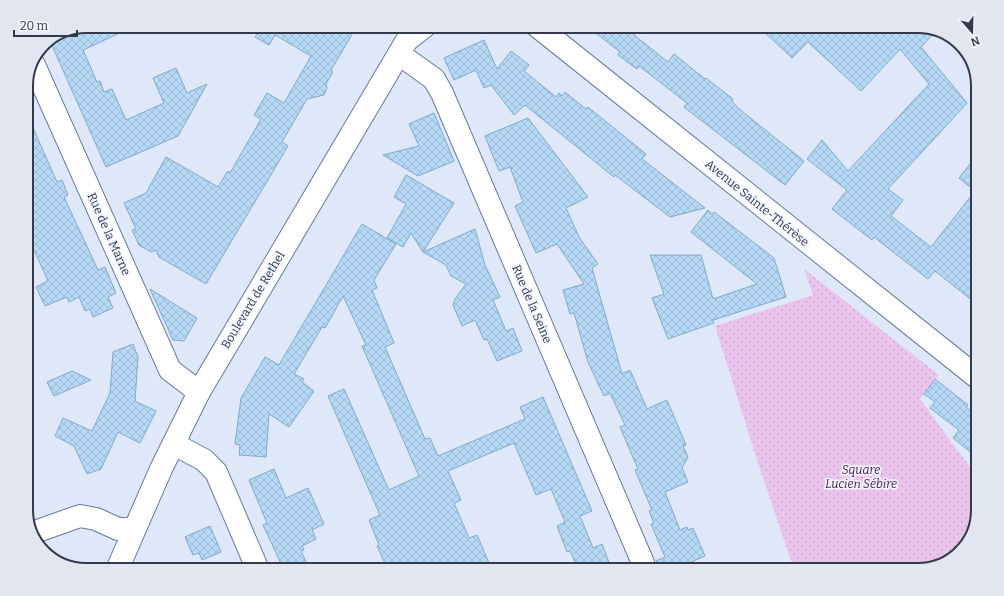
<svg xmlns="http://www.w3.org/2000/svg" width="1004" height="596" font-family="Bitter,serif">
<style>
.grass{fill:url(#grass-dots)}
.building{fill:url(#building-cross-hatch);stroke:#81a8c8}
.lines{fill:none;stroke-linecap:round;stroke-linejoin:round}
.minor-casing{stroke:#66799f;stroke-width:24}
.major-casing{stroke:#66799f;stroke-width:24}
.minor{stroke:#fff;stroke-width:22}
.major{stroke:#fff;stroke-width:22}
.labels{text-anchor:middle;stroke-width:3.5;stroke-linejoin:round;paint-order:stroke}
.street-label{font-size:12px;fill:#323a4b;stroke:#f1f5fe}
.park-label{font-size:12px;font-style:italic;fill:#4d1153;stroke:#f1f5fe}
.rim{fill:none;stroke:#323a4b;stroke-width:2}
</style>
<defs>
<pattern id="grass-dots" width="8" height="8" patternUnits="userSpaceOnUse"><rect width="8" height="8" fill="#ebc4ee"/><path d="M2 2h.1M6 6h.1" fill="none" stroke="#caa9ce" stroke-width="1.8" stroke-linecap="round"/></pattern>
<pattern id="building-cross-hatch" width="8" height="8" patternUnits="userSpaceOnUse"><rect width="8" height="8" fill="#b5d9f7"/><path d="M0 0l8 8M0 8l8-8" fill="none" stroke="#9cbbd5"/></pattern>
</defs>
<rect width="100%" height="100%" fill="#dfe8f9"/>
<!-- grass -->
<path class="grass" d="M804,269L939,375L920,399L978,478V510L970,540L948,562L918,570H794L756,457L715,326L813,295Z"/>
<!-- building -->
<g class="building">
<path d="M86,26H135L83,50L97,82L100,81L104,92L112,89L126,120L164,103L153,78L176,68L187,93L207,84L178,136L106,167L50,41Z"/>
<path d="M259,26H357L331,70L333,72L326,84L327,88L324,95L307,99L282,142L288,146L206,284L159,257L156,250L151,252L139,245L132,230L136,229L124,203L146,193L166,157L218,187L228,171L230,173L261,119L254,115L267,93L284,103L311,56L275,35L269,45L255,37L261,27Z"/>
<path d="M587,26H641L634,35L668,62L674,54L705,79L706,78L733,99L732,101L738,108L804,161L785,185L684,107L687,103L639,66L637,69L618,55L620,52Z"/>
<path d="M758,26H918L936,31L921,47L967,103L888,189L903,200L891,216L931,247L975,191L959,178L978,154V305L935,271L928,279L874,237L872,240L832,209L847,190L807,159L822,140L848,171L929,84L900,49L861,91L808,42L792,58Z"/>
<path d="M484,40L497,69L511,51L529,65L524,71L556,97L559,93L562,96L565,92L586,109L588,107L646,154L642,159L705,208L670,217L615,175L614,177L525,105L514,115L491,85L484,88L476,70L454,80L444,58Z"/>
<path d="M26,112L57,182L62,180L68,195L64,197L98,270L105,267L116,293L108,297L113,308L93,317L90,309L85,311L79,297L69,302L67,297L45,306L36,287L48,281L26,232Z"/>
<path d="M434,113L454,161L418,176L383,155L419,146L409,124Z"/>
<path d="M528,118L588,197L566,208L579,237L598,264L592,268L622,374L630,370L647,409L667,400L686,445L683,446L688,457L682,468L688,482L665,492L680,530L687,527L688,530L693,528L705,556L673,570H658L656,561L665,557L651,524L654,523L649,511L652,510L635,470L638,469L620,427L625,425L610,393L604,396L588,362L574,313L570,314L563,290L584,284L557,244L536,253L515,206L523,202L510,167L499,171L485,136Z"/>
<path d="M406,175L454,203L423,252L411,233L403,247L387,238L406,204L394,197Z"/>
<path d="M708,210L712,214L714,212L774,258L786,297L713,320L714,323L668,339L652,298L664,294L650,255H701L713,299L757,284L691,232Z"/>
<path d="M362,224L396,244L374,280L377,288L372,290L394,343L385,347L425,439L430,438L438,456L525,419L520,407L543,397L592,511L580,516L593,548L602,544L612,570H582L580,565L577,566L570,551L567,552L557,526L565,522L551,489L536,495L514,443L448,471L461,500L454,503L469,538L477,535L492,570H405L402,564L388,570L377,546L379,545L369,520L380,515L328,396L344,389L389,490L419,476L362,346L366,345L343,296L325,328L322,327L294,374L304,379L302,382L314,391L289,427L269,414L266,457L239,455L240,445L235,444L241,398L265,357L279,365Z"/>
<path d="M475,229L485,265L500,297L493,300L506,331L513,328L522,351L497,361L487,339L484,340L475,320L462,326L453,305L455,299L466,284L451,276L446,265L423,252Z"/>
<path d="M150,289L197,318L184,341L173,340Z"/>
<path d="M133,344L138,357L135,401L156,411L140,443L118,432L101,469L87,474L74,446L55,436L63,418L92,431L110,393L113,352Z"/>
<path d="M72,371L91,380L54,396L47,382Z"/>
<path d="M935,379L968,405L966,407L978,417V458L953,438L959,430L930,408L935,402L924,394Z"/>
<path d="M274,469L286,498L308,488L324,524L312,530L316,539L302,546L304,550L301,551L307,564L293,570H284L263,525L267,523L249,480Z"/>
<path d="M210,526L221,552L202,560L199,553L193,555L185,537Z"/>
</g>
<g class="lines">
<defs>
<g id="minor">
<path d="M537,26L978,378"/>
<path d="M399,54L434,79L442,93L646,570"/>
<path d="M34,65L170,370L199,392"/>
<path d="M174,444L204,460L216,472L258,570"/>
<path d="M32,533L80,516L96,519L118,529H134"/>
</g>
<path id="major" d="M117,570L161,469L199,392L407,40L425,26"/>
</defs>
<!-- minor casing -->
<use href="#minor" class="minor-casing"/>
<!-- major casing -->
<use href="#major" class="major-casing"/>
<!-- minor -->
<use href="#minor" class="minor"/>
<!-- major -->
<use href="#major" class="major"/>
</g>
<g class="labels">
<!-- street labels -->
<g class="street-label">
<text transform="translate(757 203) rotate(39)" y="4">Avenue Sainte-Thérèse</text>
<text transform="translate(109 234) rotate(66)" y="4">Rue de la Marne</text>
<text transform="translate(253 300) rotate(-59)" y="4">Boulevard de Rethel</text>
<text transform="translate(532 304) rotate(67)" y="4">Rue de la Seine</text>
</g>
<!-- park labels -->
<g class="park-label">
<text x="861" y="474">Square<tspan x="861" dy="14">Lucien Sébire</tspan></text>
</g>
</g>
<!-- crop -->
<path d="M0 0H1004V596H0ZM86 33H918A53 53 0 0 1 971 86V510A53 53 0 0 1 918 563H86A53 53 0 0 1 33 510V86A53 53 0 0 1 86 33Z" fill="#e2e6f0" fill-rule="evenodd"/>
<path class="rim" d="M86 33H918A53 53 0 0 1 971 86V510A53 53 0 0 1 918 563H86A53 53 0 0 1 33 510V86A53 53 0 0 1 86 33Z"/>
<!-- north arrow -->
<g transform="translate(972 32) rotate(160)" stroke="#f1f5fe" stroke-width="3" paint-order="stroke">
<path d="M0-3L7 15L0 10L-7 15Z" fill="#323a4b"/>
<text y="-6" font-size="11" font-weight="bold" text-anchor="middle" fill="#323a4b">N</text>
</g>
<!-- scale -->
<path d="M14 30v6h63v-6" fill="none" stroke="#323a4b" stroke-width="2"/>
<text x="20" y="30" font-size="12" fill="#323a4b" stroke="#f1f5fe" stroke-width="3" paint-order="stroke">20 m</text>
</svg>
